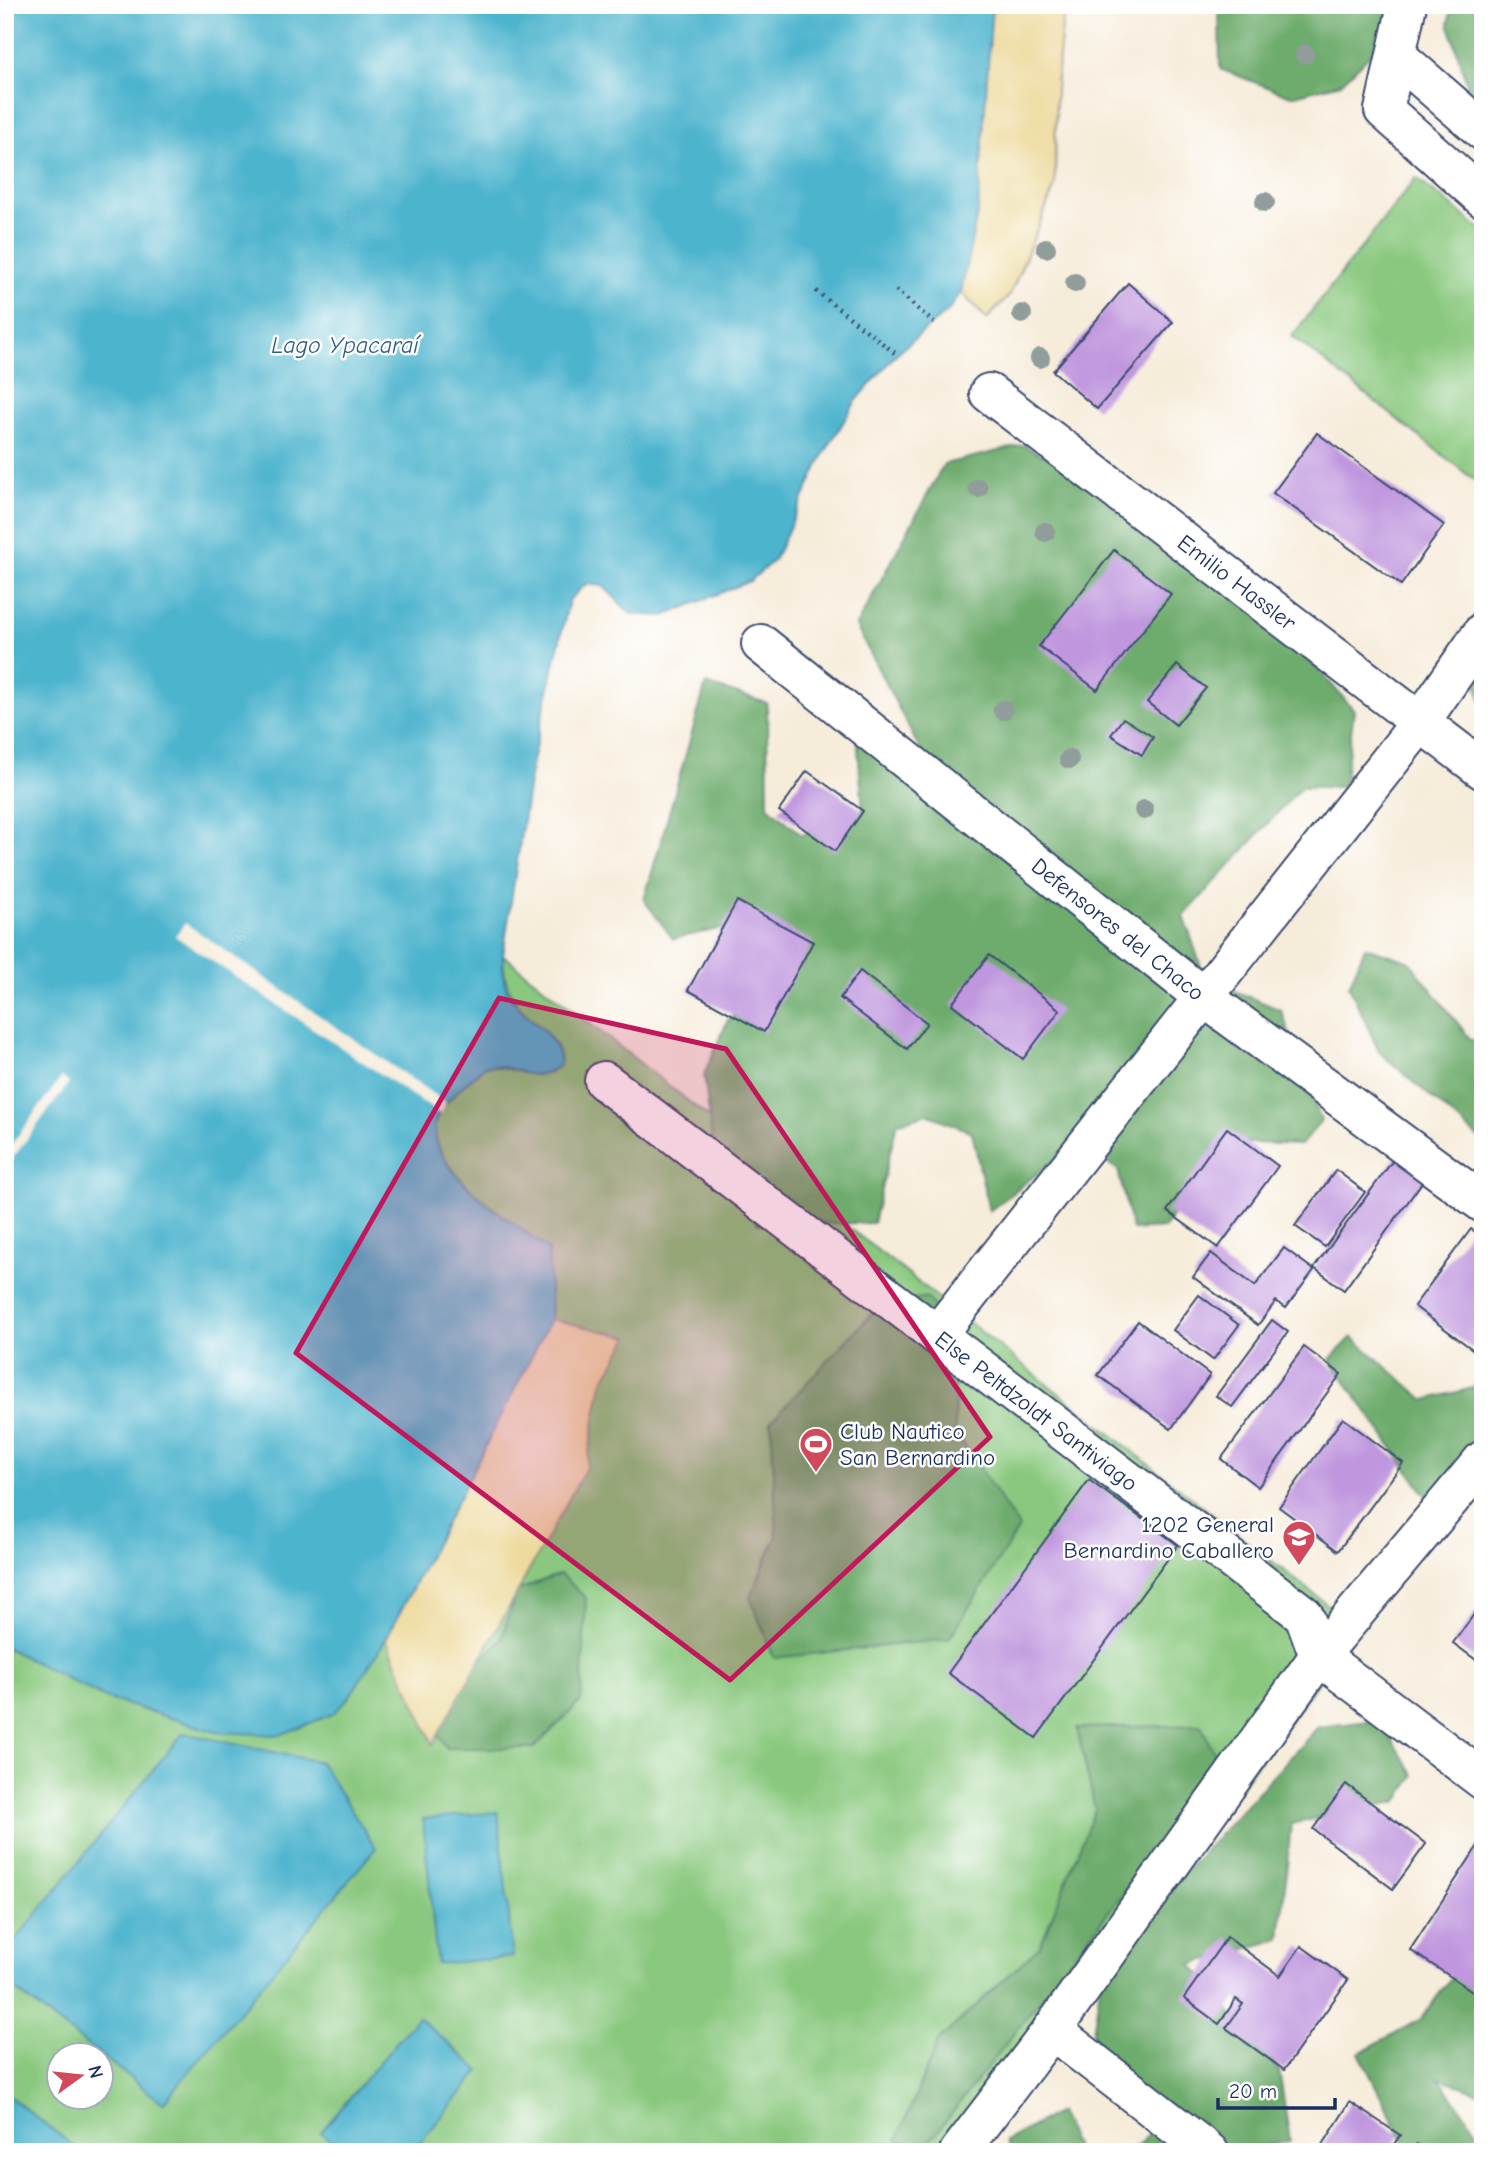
<svg xmlns="http://www.w3.org/2000/svg" width="1488" height="2157" font-family="'Comic Neue',sans-serif">
<style>
.green{fill:#89c87e;stroke:#527c6e;stroke-width:2;fill-rule:evenodd}
.forest{fill:#6eac6d;stroke:#446e66;stroke-width:2}
.sand{fill:#eeda9e;stroke:#84847e;stroke-width:2}
.water{fill:#4eb4cd;stroke:#347296;stroke-width:2}
.pier{fill:#f6ecda}
.building{fill:#c097de}
.lines{fill:none;stroke-linecap:round;stroke-linejoin:round}
.street-casing{stroke:#3c4b71;stroke-width:42}
.path{stroke:#3c4b71;stroke-width:4.5;stroke-dasharray:2 5;stroke-linecap:butt}
.street{stroke:#fff;stroke-width:38}
.tree{fill:#909d9b}
.marked{fill:#c2185b;fill-opacity:0.2;stroke:#c2185b;stroke-width:5;stroke-linejoin:round}
.labels{text-anchor:middle;stroke-width:5;stroke-linejoin:round;paint-order:stroke}
.street-label{font-size:23px;fill:#1b2f5e;stroke:#fff}
.poi-label{font-size:23px;fill:#1b2f5e;stroke:#fff;text-anchor:start}
.water-label{font-size:24px;font-style:italic;fill:#2d5e85;stroke:#fff}
</style>
<rect width="100%" height="100%" fill="#fff"/>
<filter id="ink" filterUnits="userSpaceOnUse"><feTurbulence type="fractalNoise" baseFrequency=".0143" numOctaves="2"/><feDisplacementMap in="SourceGraphic" scale="14" xChannelSelector="R" yChannelSelector="G"/><feConvolveMatrix kernelMatrix="1 2 1 2 8 2 1 2 1" color-interpolation-filters="sRGB"/></filter>
<filter id="wash" filterUnits="userSpaceOnUse"><feTurbulence type="fractalNoise" baseFrequency=".00686" numOctaves="4" result="noise"/><feDisplacementMap in="SourceGraphic" scale="28" xChannelSelector="R" yChannelSelector="G"/><feGaussianBlur stdDeviation="1.57" result="paint"/><feColorMatrix in="noise" values="0 0 0 0 0 0 0 0 0 0 0 0 0 0 0 0 0 1.4 0 .05"/><feComposite in="paint" operator="in"/></filter>
<g filter="url(#wash)">
<rect width="100%" height="100%" fill="#f6ecda"/>
<!-- green -->
<g class="green">
<path d="M1416,178L1483,231V487L1292,336Z"/>
<path d="M503,955L1358,1629L967,2152H81L5,2093V1647L105,1698L349,1697L386,1639L551,1319L548,1249C514,1222 430,1172 435,1124C437,1106 471,1079 484,1067C506,1062 524,1081 550,1072L555,1044C525,1012 503,1001 503,955ZM60,2056H102V2098H60Z"/>
</g>
<!-- forest -->
<g class="forest">
<path d="M1219,5H1396L1389,36L1341,83L1291,96L1220,69Z"/>
<path d="M1451,5H1483V119L1477,117L1449,25Z"/>
<path d="M1023,445L1202,537L1354,710L1344,787H1301L1184,916L1205,979L1281,1010L1321,1121L1301,1145L1226,1142L1164,1228L1132,1230L1118,1170L1077,1143L989,1211L972,1132L927,1114L897,1123L873,1223L758,1224L714,1157L704,1074L728,1020L803,964L755,921L673,939L644,900L706,684L767,703L768,806L802,835L863,811L857,737L926,761L856,626L944,464Z"/>
<path d="M1483,606V705L1459,635Z"/>
<path d="M1365,947L1409,961L1471,1040L1483,1041V1142L1379,1052L1349,986Z"/>
<path d="M927,1297L954,1333L955,1431L1019,1528L949,1639L774,1658L750,1597L777,1536L771,1421L880,1305Z"/>
<path d="M1352,1337L1425,1400L1473,1388L1483,1375V1467L1456,1506L1426,1496L1330,1359Z"/>
<path d="M560,1574L586,1598L581,1701L534,1748H447L422,1711L501,1641L516,1591Z"/>
<path d="M1379,1720L1414,1775L1398,1801L1291,1824L1280,1939L1191,1964L1279,2070L1290,2141L1240,2152H1131L1152,2131L1089,2058L1104,1960L1318,1727Z"/>
<path d="M1201,1725L1221,1767L924,2149L897,2140L938,2041L1040,1946L1095,1809L1077,1728Z"/>
<path d="M1480,1937L1483,1939V2094L1439,2078L1483,2140V2152H1409L1359,2053L1421,2019Z"/>
<path d="M1059,2112L1077,2152H1010L1006,2141Z"/>
</g>
<!-- sand -->
<g class="sand">
<path d="M992,5H1064L1056,88L1055,186L1010,295L987,319L961,292L978,209Z"/>
<path d="M551,1319L629,1337L602,1383L586,1468L433,1744L386,1639Z"/>
</g>
<!-- water -->
<g class="water">
<path d="M5,5H992L978,209L961,292L948,311L896,354L856,401L824,454L774,560L750,581L664,616L631,614L603,586L586,584L569,600L532,761L503,955C503,968 502,982 509,994C523,1019 560,1032 560,1065C528,1089 513,1060 484,1067C471,1079 437,1106 435,1124C429,1172 514,1222 548,1249L551,1319L386,1639L349,1697L333,1714L280,1735L216,1732L105,1698L5,1647Z"/>
<path d="M183,1733L320,1762L376,1848L163,2103L5,1982V1953Z"/>
<path d="M498,1812L513,1957L437,1964L423,1819Z"/>
<path d="M418,2017L480,2071L412,2152H344L321,2132Z"/>
<path d="M5,2093L81,2152H5Z"/>
</g>
<!-- pier -->
<g class="pier">
<path d="M185,923L446,1103L440,1114L175,936Z"/>
<path d="M62,1077L69,1083L5,1168V1153Z"/>
</g>
<g id="blocks">
<!-- building -->
<g class="building">
<path d="M1128,283L1173,322L1097,409L1053,371Z"/>
<path d="M1317,433L1444,525L1401,585L1273,493Z"/>
<path d="M1114,550L1171,594L1097,690L1039,646Z"/>
<path d="M1177,665L1206,688L1176,725L1147,702Z"/>
<path d="M1123,718L1153,737L1142,755L1111,735Z"/>
<path d="M807,771L863,811L835,851L779,811Z"/>
<path d="M737,901L813,942L764,1032L688,990Z"/>
<path d="M989,955L1060,1010L1023,1059L952,1004Z"/>
<path d="M860,971L927,1023L907,1049L840,998Z"/>
<path d="M1227,1128L1278,1166L1218,1248L1167,1211Z"/>
<path d="M1402,1148L1431,1170L1344,1290L1314,1268Z"/>
<path d="M1336,1170L1365,1192L1325,1247L1295,1226Z"/>
<path d="M1471,1229L1483,1237V1357L1414,1306Z"/>
<path d="M1284,1248L1314,1270L1286,1308L1276,1301L1258,1325L1193,1277L1211,1253L1255,1286Z"/>
<path d="M1199,1295L1239,1325L1213,1360L1173,1330Z"/>
<path d="M1272,1320L1288,1332L1232,1407L1216,1396Z"/>
<path d="M1138,1321L1210,1375L1171,1429L1098,1375Z"/>
<path d="M1304,1347L1341,1374L1258,1487L1221,1459Z"/>
<path d="M1343,1418L1403,1463L1338,1551L1279,1507Z"/>
<path d="M1089,1480L1178,1545L1036,1738L948,1673Z"/>
<path d="M1483,1602V1665L1453,1643Z"/>
<path d="M1346,1784L1426,1844L1393,1889L1313,1829Z"/>
<path d="M1483,1838V1998L1410,1950Z"/>
<path d="M1227,1937L1280,1976L1301,1946L1348,1980L1284,2070L1226,2028L1243,2004L1236,1999L1219,2024L1184,1998Z"/>
<path d="M1350,2102L1400,2135L1389,2152L1319,2151Z"/>
<path d="M1417,2144L1428,2152H1411Z"/>
</g>
</g>
</g>
<g filter="url(#ink)">
<use href="#blocks" fill-opacity="0" stroke="#3c4b71" stroke-width="2"/>
<g class="lines">
<defs>
<g id="street">
<path d="M1407,5L1384,110L1483,198"/>
<path d="M1398,57L1483,131"/>
<path id="s1" d="M989,393L1483,770"/>
<path id="s2" d="M761,644L1202,996L1483,1203"/>
<path id="s3" d="M604,1081L1304,1615L1319,1656L1483,1780"/>
<path d="M937,1335L1419,724L1483,632"/>
<path d="M1052,2030L1209,2152"/>
<path d="M959,2152L1052,2030L1319,1656L1483,1460"/>
</g>
</defs>
<!-- street casing -->
<use href="#street" class="street-casing"/>
<!-- path -->
<g class="path">
<path d="M896,290L934,323"/>
<path d="M816,291L896,354"/>
</g>
<!-- street -->
<use href="#street" class="street"/>
</g>
<!-- trees -->
<g class="tree">
<circle cx="1305" cy="54" r="10"/>
<circle cx="1265" cy="202" r="10"/>
<circle cx="1046" cy="248" r="10"/>
<circle cx="1075" cy="283" r="10"/>
<circle cx="1022" cy="314" r="10"/>
<circle cx="1040" cy="358" r="10"/>
<circle cx="978" cy="488" r="10"/>
<circle cx="1045" cy="532" r="10"/>
<circle cx="1003" cy="710" r="10"/>
<circle cx="1069" cy="759" r="10"/>
<circle cx="1144" cy="810" r="10"/>
</g>
</g>
<!-- marked area -->
<path class="marked" d="M499,998L726,1049L990,1437L730,1680L296,1353Z"/>
<!-- icons -->
<defs>
<symbol id="stadium-pin" viewBox="-11 -11 22 30"><path d="M0 17L-7.5 6A9.5 9.5 0 1 1 7.5 6Z" fill="#d1495b" stroke="#fff"/><path d="M0-5a6.5 5 0 1 0 0 10a6.5 5 0 1 0 0-10ZM-3.5-1.8h7v3.6h-7Z" fill="#fff"/></symbol>
<symbol id="school-pin" viewBox="-11 -11 22 30"><path d="M0 17L-7.5 6A9.5 9.5 0 1 1 7.5 6Z" fill="#d1495b" stroke="#fff"/><path d="M0-5L7-2L0 1L-7-2ZM-4 1L0 2.5L4 1V4Q0 6-4 4Z" fill="#fff"/></symbol>
</defs>
<g fill-rule="evenodd">
<use href="#stadium-pin" x="797" y="1425" width="38" height="52"/>
<use href="#school-pin" x="1280" y="1518" width="38" height="52"/>
</g>
<g class="labels">
<!-- street labels -->
<g class="street-label">
<text dy="8" stroke="none"><textPath href="#s1" startOffset="312">Emilio Hassler</textPath></text>
<text dy="8" stroke="none"><textPath href="#s2" startOffset="457">Defensores del Chaco</textPath></text>
<text dy="8" stroke="none"><textPath href="#s3" startOffset="544">Else Peltdzoldt Santiviago</textPath></text>
</g>
<!-- poi labels -->
<g class="poi-label">
<text x="840" y="1439">Club Nautico<tspan x="840" dy="26">San Bernardino</tspan></text>
<text x="1274" y="1532" text-anchor="end">1202 General<tspan x="1274" dy="26">Bernardino Caballero</tspan></text>
</g>
<!-- water labels -->
<g class="water-label">
<text x="345" y="353">Lago Ypacaraí</text>
</g>
</g>
<!-- margin -->
<rect width="1488" height="2157" fill="none" stroke="#fff" stroke-width="28"/>
<!-- north arrow -->
<g transform="translate(80 2076) rotate(75)"><circle r="33" fill="#ffffff" stroke="#a4acbf" stroke-width="2"/>
<path d="M0-5L12 26L0 18L-12 26Z" fill="#d1495b"/>
<text y="-10" font-size="19" font-weight="bold" text-anchor="middle" fill="#1b2f5e">N</text>
</g>
<!-- scale -->
<path d="M1218 2098v10h117v-10" fill="none" stroke="#1b2f5e" stroke-width="3.5"/>
<text x="1229" y="2098" font-size="21" fill="#1b2f5e" stroke="#ffffff" stroke-width="5" paint-order="stroke">20 m</text>
</svg>
